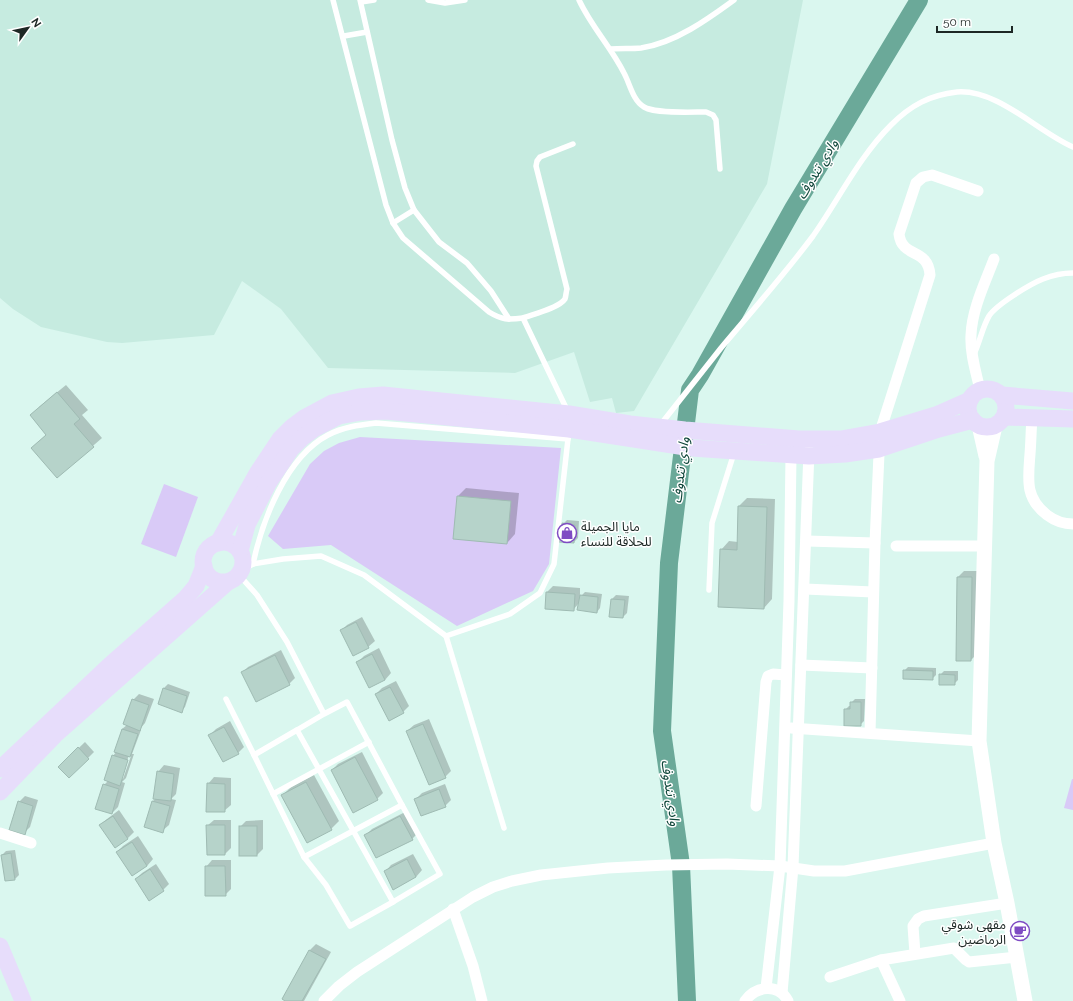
<svg xmlns="http://www.w3.org/2000/svg" width="1073" height="1001" font-family="Raleway,'Noto Sans Arabic',sans-serif">
<style>
.built{fill:#c6ebe0}
.green{fill:#d9caf7}
.shadow{fill:#0003;fill-rule:evenodd}
.lines{fill:none;stroke-linecap:round;stroke-linejoin:round}
.river{stroke:#6ba999;stroke-width:18}
.building{fill:#b6d3ca;stroke:#9fbbb3}
.service{stroke:#fff;stroke-width:5.5}
.minor{stroke:#fff;stroke-width:11}
.secondary{stroke:#fff;stroke-width:15}
.primary{stroke:#e7ddfb;stroke-width:17}
.labels{text-anchor:middle;stroke-width:3;stroke-linejoin:round;paint-order:stroke}
.poi-label{font-size:13px;fill:#1d2825;stroke:#fff;text-anchor:start}
.water-label{font-size:14px;font-style:italic;fill:#0e4539;stroke:#fff}
</style>
<rect width="100%" height="100%" fill="#daf7ef"/>
<!-- built -->
<path class="built" d="M0,0H803L767,184L634,411L616,413L612,398L590,402L574,352L515,373L328,368L281,309L242,281L214,335L122,343L107,342L41,327L13,309L0,298Z"/>
<!-- green -->
<g class="green">
<path d="M360,437L561,448L549,564L533,591L457,626L331,545L283,549L268,536L310,464L324,451L339,443Z"/>
<path d="M164,484L198,497L176,557L141,544Z"/>
<path d="M1072,779H1073V810L1064,808Z"/>
</g>
<!-- shadow -->
<g class="shadow">
<path d="M66,385L88,410L82,415L102,438L57,477L32,448L47,434L39,407Z"/>
<path d="M466,488L519,493L515,534L507,543L458,496Z"/>
<path d="M747,498L775,499L772,599L764,608L721,550L729,541L738,542L739,506Z"/>
<path d="M567,520L579,521L578,538L574,542L563,524Z"/>
<path d="M964,571H978L977,654L971,660L958,577Z"/>
<path d="M553,586L580,588V597L585,592L602,594L600,608L597,612L579,603L573,610L546,608L547,592Z"/>
<path d="M616,595L629,596L627,613L623,617L612,599Z"/>
<path d="M362,617L375,641L368,647L341,631L347,625Z"/>
<path d="M379,648L391,673L385,680L358,662L364,656Z"/>
<path d="M281,650L295,678L289,684L242,673L248,667Z"/>
<path d="M908,667L936,668V675L932,679L904,671Z"/>
<path d="M944,671H958V680L954,684L940,675Z"/>
<path d="M396,681L409,706L403,712L376,694L382,688Z"/>
<path d="M168,684L190,692L185,707L181,711L159,703L164,688Z"/>
<path d="M139,694L154,699L145,723L139,730H141L132,754H134L126,778L122,782L125,783L118,807L112,813L104,785L108,781L113,756L116,752L122,729L127,725L133,700ZM129,755L131,756L123,779H121Z"/>
<path d="M855,699H865L864,721L860,725L845,710L849,706H851V703Z"/>
<path d="M429,719L451,771L445,777L407,731L414,725Z"/>
<path d="M230,721L244,747L238,753L224,761L210,735L216,729Z"/>
<path d="M85,742L94,752L69,777L59,767Z"/>
<path d="M362,752L383,793L377,799L332,770L338,764Z"/>
<path d="M164,765L180,768L176,794L171,799L176,800L169,825L162,831L153,801L156,798L158,772Z"/>
<path d="M314,775L339,821L331,829L282,796L291,787Z"/>
<path d="M214,777L231,778V805L224,811L208,784Z"/>
<path d="M445,784L451,800L445,806L416,799L422,793Z"/>
<path d="M25,796L38,800L30,827L24,833L19,802Z"/>
<path d="M119,810L134,832L128,838L115,846L100,825L107,819Z"/>
<path d="M407,811L418,833L412,839L366,835L372,829Z"/>
<path d="M214,820H231V848L225,854L207,826Z"/>
<path d="M263,820V849L257,855L240,827L246,821Z"/>
<path d="M138,836L153,859L147,866L117,852L123,846Z"/>
<path d="M15,850L19,875L15,879L2,855L6,851Z"/>
<path d="M413,854L422,870L416,877L394,888L385,872L391,865Z"/>
<path d="M212,860H231V889L225,895L206,867Z"/>
<path d="M156,864L169,884L163,890L136,879L142,873Z"/>
<path d="M316,944L331,952L304,1001H287L283,999L310,950Z"/>
</g>
<g class="lines">
<!-- river -->
<path class="river" d="M687,1001L681,865L662,731L669,563L690,390L700,375L793,209L919,0"/>
</g>
<!-- building -->
<g class="building">
<path d="M57,392L80,419L74,424L94,447L57,478L31,448L46,435L30,415Z"/>
<path d="M457,496L511,501L507,544L453,539Z"/>
<path d="M738,506L767,507L764,609L718,607L720,549L737,550Z"/>
<path d="M562,523L575,525L574,543L559,542Z"/>
<path d="M957,577H972L971,661H956Z"/>
<path d="M546,592L575,594L574,611L545,609Z"/>
<path d="M580,595L598,597L597,613L577,610Z"/>
<path d="M611,599L625,600L623,618L609,617Z"/>
<path d="M356,622L369,648L353,656L340,630Z"/>
<path d="M372,654L385,680L369,688L356,662Z"/>
<path d="M275,655L290,685L256,702L241,672Z"/>
<path d="M903,670L933,671V680L903,679Z"/>
<path d="M939,674L955,675V685H939Z"/>
<path d="M390,687L404,713L389,721L375,694Z"/>
<path d="M163,688L187,696L182,713L158,704Z"/>
<path d="M132,699L149,705L140,731L123,724Z"/>
<path d="M850,702H861V726H844V709H850Z"/>
<path d="M423,724L446,778L429,785L406,731Z"/>
<path d="M224,727L239,754L223,762L208,735Z"/>
<path d="M122,729L138,734L130,757L114,752Z"/>
<path d="M78,747L89,759L69,778L58,767Z"/>
<path d="M112,755L128,760L120,786L104,780Z"/>
<path d="M355,757L378,800L353,813L331,770Z"/>
<path d="M157,771L174,774L171,801L153,799Z"/>
<path d="M306,782L332,830L307,843L281,795Z"/>
<path d="M207,783L225,784V812H206Z"/>
<path d="M103,784L119,789L112,814L95,809Z"/>
<path d="M439,789L446,807L421,816L414,799Z"/>
<path d="M18,801L33,806L25,835L9,830Z"/>
<path d="M152,801L170,806L163,833L144,827Z"/>
<path d="M113,816L128,839L115,848L99,825Z"/>
<path d="M400,816L413,840L376,858L364,835Z"/>
<path d="M206,825H225V855H207Z"/>
<rect x="239" y="826" width="18" height="30"/>
<path d="M132,842L147,866L132,876L116,852Z"/>
<path d="M11,853L15,880L5,881L1,855Z"/>
<path d="M407,859L416,877L393,890L384,871Z"/>
<path d="M205,866H225L226,896H205Z"/>
<path d="M150,869L164,891L149,901L135,879Z"/>
<path d="M309,950L326,959L302,1001H285L282,999Z"/>
</g>
<g class="lines">
<!-- service -->
<g class="service">
<path d="M333,0L386,205L393,223L403,238L489,312C502,320 508,320 523,318L568,412"/>
<path d="M360,0L392,140L405,188L414,210L439,242L467,263L491,291L509,319"/>
<path d="M428,0L445,3L465,0"/>
<path d="M579,0C591,26 611,47 624,73C630,84 633,101 644,107C656,114 691,112 706,112L713,115L716,120L720,169"/>
<path d="M361,2L374,0"/>
<path d="M344,36L367,32"/>
<path d="M611,49C621,48 631,49 641,48C675,43 708,19 734,0"/>
<path d="M393,223L414,210"/>
<path d="M523,318C534,314 559,308 565,299C566,296 566,292 567,289L536,166L537,161L540,157L573,144"/>
<path d="M974,354C980,342 982,328 989,316C996,305 1030,284 1043,279C1053,275 1062,273 1073,273"/>
<path d="M661,424C681,399 701,373 721,348C752,311 784,275 813,236C839,199 859,157 891,125C911,105 930,95 957,92C998,89 1038,132 1073,147"/>
<path d="M253,564C262,521 286,457 328,435C343,427 359,425 376,423L568,439"/>
<path d="M242,570L253,564L283,559L321,556L364,575L446,636L510,614L540,593L554,564L569,430"/>
<path d="M239,575L257,595L287,642L324,714L347,702L402,805L440,874L393,902L297,730L324,714"/>
<path d="M709,590L712,523L734,453"/>
<path d="M446,636L504,828"/>
<path d="M226,699L254,755L297,730"/>
<path d="M254,755L304,857L402,805"/>
<path d="M273,794L369,742"/>
<path d="M304,857L326,885L350,926L393,902"/>
</g>
<!-- minor -->
<g class="minor">
<path d="M980,390C976,372 970,354 971,335C972,309 985,283 994,259"/>
<path d="M1032,418C1031,430 1031,442 1030,454C1028,480 1025,498 1047,515C1055,521 1064,524 1073,524"/>
<path d="M807,541L875,543"/>
<path d="M896,546H985"/>
<path d="M805,589L873,592"/>
<path d="M801,665L872,668"/>
<path d="M791,728L979,741"/>
<path d="M870,733L875,543L880,432L930,275C928,247 902,259 899,234L916,183L923,177L932,175L978,191"/>
<path d="M756,806L766,682L768,676L773,674L786,675"/>
<path d="M0,833L31,843"/>
<path d="M453,909L473,966L482,1001"/>
<path d="M915,954L913,926L918,919L924,916L1007,903"/>
<path d="M881,960L900,1001"/>
<path d="M830,977L881,960L954,948L966,960L969,962L1017,957"/>
<path d="M766,988L780,866L789,601L791,456"/>
<path d="M782,993L793,867L809,451"/>
<path d="M324,1001L339,986L357,972L473,897L493,887L512,881L541,875L608,868L666,865L727,864L780,866L814,871H845L994,843"/>
<path d="M745,1001C756,986 778,983 788,1001"/>
</g>
<!-- secondary -->
<g class="secondary">
<path d="M979,425L986,456"/>
<path d="M995,426L987,461L979,741L994,843L1007,903L1025,1001"/>
</g>
<!-- primary -->
<g class="primary">
<circle cx="987" cy="408" r="19"/>
<path d="M1002,395L1073,401"/>
<path d="M1005,417L1073,419"/>
<circle cx="223" cy="562" r="20"/>
<path d="M218,543L258,472L280,439L292,427L304,418L332,403L359,397L383,395L569,414L630,424L685,430L799,439H841L880,432L936,415L970,400"/>
<path d="M240,551L247,525L269,482L291,449L302,438L314,429L339,416L361,412L386,411L569,429L692,448L809,456L845,454L879,449L939,429L973,420"/>
<path d="M0,769L109,666L185,599L196,586L204,566"/>
<path d="M0,792L55,735L228,582"/>
<path d="M0,946L23,1001"/>
</g>
</g>
<!-- icons -->
<defs>
<symbol id="shop-ring" viewBox="-11 -11 22 22"><circle r="9.5" fill="#fff" stroke="#7f4bc3" stroke-width="1.5"/><path d="M-5-2.5h2.3a2.7 3.5 0 0 1 5.4 0H5L5.5 6h-11ZM-1.5-2.5h3a1.5 2.3 0 0 0-3 0Z" fill="#7f4bc3"/></symbol>
<symbol id="cafe-ring" viewBox="-11 -11 22 22"><circle r="9.5" fill="#fff" stroke="#7f4bc3" stroke-width="1.5"/><path d="M-5.5-4.5H6V0H3Q3 3.5 0 3.5H-2.5Q-5.5 3.5-5.5 0ZM3-3.2v2h1.7v-2ZM-6 4.5H4V6H-6Z" fill="#7f4bc3"/></symbol>
</defs>
<g fill-rule="evenodd">
<use href="#shop-ring" x="556" y="522" width="22" height="22"/>
<use href="#cafe-ring" x="1009" y="920" width="22" height="22"/>
</g>
<g class="labels">
<!-- poi labels -->
<g class="poi-label">
<text x="581" y="531">مايا الجميلة<tspan x="581" dy="15">للحلاقة للنساء</tspan></text>
<text x="1006" y="929" text-anchor="end">مقهى شوقي<tspan x="1006" dy="15">الرماضين</tspan></text>
</g>
<!-- water labels -->
<g class="water-label">
<text transform="translate(817 169) rotate(-59)" y="5">وادي تندوف</text>
<text transform="translate(680 470) rotate(-83)" y="5">وادي تندوف</text>
<text transform="translate(671 793) rotate(82)" y="5">وادي تندوف</text>
</g>
</g>
<!-- north arrow -->
<g transform="translate(28 28) rotate(57)" stroke="#ffffff" stroke-width="3" paint-order="stroke">
<path d="M0-3L7 15L0 10L-7 15Z" fill="#1d2825"/>
<text y="-6" font-size="11" font-weight="bold" text-anchor="middle" fill="#1d2825">N</text>
</g>
<!-- scale -->
<path d="M937 26v6h75v-6" fill="none" stroke="#1d2825" stroke-width="2"/>
<text x="943" y="26" font-size="12" fill="#1d2825" stroke="#ffffff" stroke-width="3" paint-order="stroke">50 m</text>
</svg>
